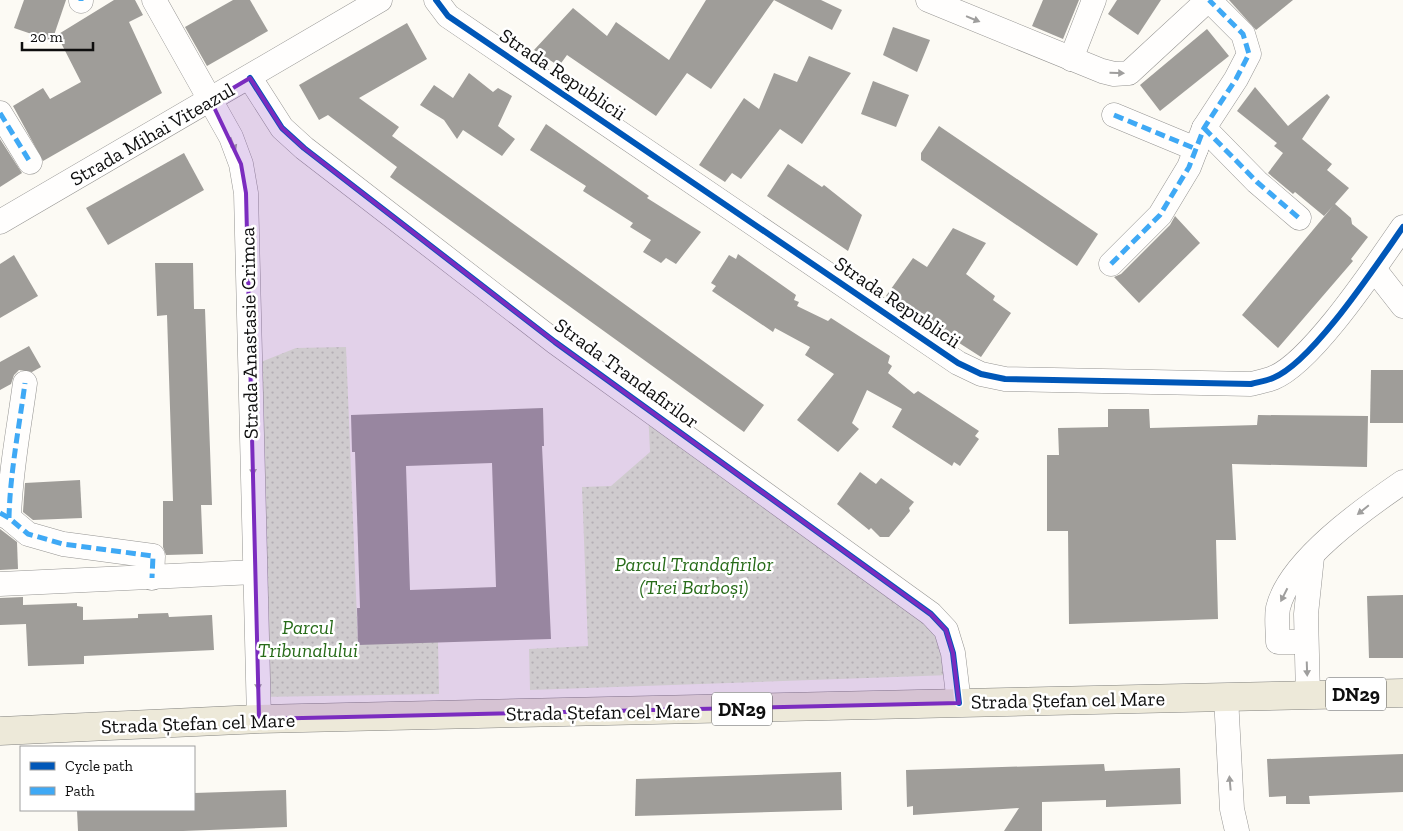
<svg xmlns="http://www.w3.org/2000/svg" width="1403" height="831" font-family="'Zilla Slab',serif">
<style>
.park{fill:url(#park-dots)}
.building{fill:#9f9d99;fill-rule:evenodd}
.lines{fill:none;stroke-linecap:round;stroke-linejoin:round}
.minor-casing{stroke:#959492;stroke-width:25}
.primary-casing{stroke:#82827f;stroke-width:29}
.minor{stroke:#fffefd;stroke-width:24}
.primary{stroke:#ede9d9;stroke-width:28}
.quiet{stroke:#3fa9f5;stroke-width:5;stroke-dasharray:10 5;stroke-linecap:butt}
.cycleway-casing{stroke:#fff;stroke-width:9}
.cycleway{stroke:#0057b8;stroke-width:6}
.oneway{fill:#9f9e9d}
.marked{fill:#7b2cbf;fill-opacity:0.2;stroke:#7b2cbf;stroke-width:4;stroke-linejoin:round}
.labels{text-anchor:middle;stroke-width:5;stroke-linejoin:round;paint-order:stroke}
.shield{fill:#fff;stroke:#565656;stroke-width:1}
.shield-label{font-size:19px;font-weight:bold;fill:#0e0e0e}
.street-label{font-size:20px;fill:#0e0e0e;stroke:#fff}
.park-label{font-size:20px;font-style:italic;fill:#276b19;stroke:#fff}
</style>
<defs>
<pattern id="park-dots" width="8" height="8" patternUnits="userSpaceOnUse" patternTransform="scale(1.25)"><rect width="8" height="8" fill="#e4f3d2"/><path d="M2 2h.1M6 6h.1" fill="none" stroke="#c2cfb3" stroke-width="1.8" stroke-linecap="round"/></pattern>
</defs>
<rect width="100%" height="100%" fill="#fcfaf4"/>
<!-- park -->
<g class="park">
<path d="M346,347L358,644L438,642L439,694L259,697L251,366L296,348Z"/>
<path d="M648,409L931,614L950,675L530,690L529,649L588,646L582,487L611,486L650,452Z"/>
</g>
<!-- building -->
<g class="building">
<path d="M24,0H66L52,41L14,28Z"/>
<path d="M114,0H135L143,15L129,22L162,93L43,161L13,106L43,88L50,99L81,82L57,35Z"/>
<path d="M233,0H250L268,31L207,66L185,27Z"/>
<path d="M706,0H821L842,10L832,30L774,0L711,89L687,73L656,116L567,55L559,66L534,50L573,8L607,36L616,22L669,60Z"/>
<path d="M1043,0H1079L1063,39L1032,26Z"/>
<path d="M1117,0H1161L1138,35L1108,14Z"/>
<path d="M1229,0H1293L1256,30Z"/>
<path d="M407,23L427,59L359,98L399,127L392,136L764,405L744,432L390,177L397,167L328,115L319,120L299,85Z"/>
<path d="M893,27L930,40L917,72L883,55Z"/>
<path d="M1207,29L1229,56L1160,111L1140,85Z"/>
<path d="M809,56L851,73L802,144L780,129L741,179L732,173L725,182L699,165L744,98L759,109L774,73L797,82Z"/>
<path d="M469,73L493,92L498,88L512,96L498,126L515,139L502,156L463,130L457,139L444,120L420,105L434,85L453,98Z"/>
<path d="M873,81L909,95L896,127L861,114Z"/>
<path d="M1255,87L1288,126L1327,94L1330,97L1302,139L1332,164L1327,170L1349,188L1335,204L1351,218L1352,224L1368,237L1351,259L1353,261L1278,348L1242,315L1333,206L1324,216L1295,192L1293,194L1268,173L1283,153L1274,146L1277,143L1237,111Z"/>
<path d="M546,124L649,196L647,198L701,232L676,264L666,258L661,263L643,252L651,240L630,227L633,223L583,191L586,186L530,150Z"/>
<path d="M939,126L1098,234L1077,266L921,160V153Z"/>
<path d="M0,139L22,173L0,187Z"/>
<path d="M184,153L204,190L108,245L86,208Z"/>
<path d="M788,164L822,187L824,185L862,215L848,251L767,196Z"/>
<path d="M1175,216L1200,243L1139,303L1114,277L1121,274L1170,225Z"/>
<path d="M953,228L986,243L966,274L995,296L993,300L1011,313L981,357L886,296L913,258L927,267Z"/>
<path d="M738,254L796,295L794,300L799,302L797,306L828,321L831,318L890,356L888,363L892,366L888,373L914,394L918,391L979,431L975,436L979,439L960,466L954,462L952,466L892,427L902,409L867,390L852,423L859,429L838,452L797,420L834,374L805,355L810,347L775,328L773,332L712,291L716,286L711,283L729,255L736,259Z"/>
<path d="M14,255L38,296L0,318V264Z"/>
<path d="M155,263H193L194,309H205L212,505H201L203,554L166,555L163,547V501H173L167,315L157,316Z"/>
<path d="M29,346L41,367L32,372L19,370L14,375L11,384L0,390V362Z"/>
<path d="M1371,370H1403V423H1370Z"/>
<path d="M543,408L544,446H542L551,639L358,645L357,608H360L355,452H352L351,415ZM492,463L496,587L410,590L406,466Z"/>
<path d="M1108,409H1149L1150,428L1257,425L1258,415L1368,416L1367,467L1232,464L1236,540H1216L1218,619L1069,624L1068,531H1047V455H1059L1058,428L1108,427Z"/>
<path d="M860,472L876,484L881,478L914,502L909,508L910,511L889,537H880L871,528L869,530L837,504Z"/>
<path d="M80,480L82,518L33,520L23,512L25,483Z"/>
<path d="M0,529L17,542L18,569L0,570Z"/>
<path d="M1403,595V658H1369L1367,596Z"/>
<path d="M23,597V605L77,603V606L83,607V620L138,618V614L168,613L169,617L212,615L214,650L84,656V664L28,666L26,624L0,625V598Z"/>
<path d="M1403,754V792L1309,796L1310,804H1286V796L1269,797L1267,759Z"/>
<path d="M1104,764L1105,771L1180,768L1181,804L1106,807V800L1042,802V831H1004L1019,808L913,815V806L907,807L906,770Z"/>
<path d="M841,772L842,810L635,816L636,779Z"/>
<path d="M286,790L287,827L183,831H78L77,810H194V793Z"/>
</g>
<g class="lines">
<defs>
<g id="minor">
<path d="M154,0L231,137L241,164L246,193L259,719"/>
<path d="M436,0L448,16L958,363L981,374L1005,379L1251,384C1258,382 1266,381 1273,378C1312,363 1377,264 1403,227"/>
<path d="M928,0L1102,71L1114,74L1129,73L1208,0"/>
<path d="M81,1V0"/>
<path d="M1071,59L1094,0"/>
<path d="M250,78L282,128L304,148L555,342L931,614L946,630L953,653L959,703"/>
<path d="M0,113L30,162"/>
<path d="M1114,115L1196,149"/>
<path d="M1204,128L1257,182L1299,218"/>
<path d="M0,222L380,0"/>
<path d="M1111,264L1160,215L1189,167L1204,128L1236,79L1249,54L1243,34L1209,0"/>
<path d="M1374,269L1403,306"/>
<path d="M0,513L9,518L28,534L63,544L153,556L152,578"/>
<path d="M9,518C10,473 19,428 25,383"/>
<path d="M0,584L255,572"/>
<path d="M1306,642H1278C1278,631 1276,619 1278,608C1289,561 1365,508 1403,482"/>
<path d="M1308,696L1306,614L1312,557"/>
<path d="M1226,697L1232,809L1237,831"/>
</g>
<path id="primary" d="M0,731L259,719L1403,693"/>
</defs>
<!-- minor casing -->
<use href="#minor" class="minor-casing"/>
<!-- primary casing -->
<use href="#primary" class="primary-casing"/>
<!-- minor -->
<use href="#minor" class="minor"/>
<!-- primary -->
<use href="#primary" class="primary"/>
<!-- quiet -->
<g class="quiet">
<path d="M81,1V0"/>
<path d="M0,113L30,162"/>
<path d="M1114,115L1196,149"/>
<path d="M1204,128L1257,182L1299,218"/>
<path d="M1111,264L1160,215L1189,167L1204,128L1236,79L1249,54L1243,34L1209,0"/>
<path d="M0,513L9,518L28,534L63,544L153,556L152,578"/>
<path d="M9,518C10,473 19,428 25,383"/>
</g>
<defs>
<g id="cycleway">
<path d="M436,0L448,16L958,363L981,374L1005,379L1251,384C1258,382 1266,381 1273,378C1312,363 1377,264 1403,227"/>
<path d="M250,78L282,128L304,148L555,342L931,614L946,630L953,653L959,703"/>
</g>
</defs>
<!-- cycleway casing -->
<use href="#cycleway" class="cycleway-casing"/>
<!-- cycleway -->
<use href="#cycleway" class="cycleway"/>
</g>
<!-- one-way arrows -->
<defs><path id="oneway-solid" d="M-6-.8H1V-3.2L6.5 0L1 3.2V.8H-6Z" transform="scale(1.25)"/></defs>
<g class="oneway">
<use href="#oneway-solid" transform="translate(973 19) rotate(22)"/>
<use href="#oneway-solid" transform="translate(1117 73) rotate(1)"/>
<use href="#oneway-solid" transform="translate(233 144) rotate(68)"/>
<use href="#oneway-solid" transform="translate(253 468) rotate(88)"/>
<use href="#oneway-solid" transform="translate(1363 510) rotate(141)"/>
<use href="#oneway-solid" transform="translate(1284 595) rotate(117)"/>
<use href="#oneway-solid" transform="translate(1307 669) rotate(88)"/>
<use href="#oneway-solid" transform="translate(258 683) rotate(89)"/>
<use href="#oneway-solid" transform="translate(1230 783) rotate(-95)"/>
</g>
<!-- marked area -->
<path class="marked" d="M250,78L282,128L304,148L555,342L931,614L946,630L953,653L959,703L259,719L246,193L241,164L211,101Z"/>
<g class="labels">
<!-- shield labels -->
<g class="shield">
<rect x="1326" y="677.5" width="60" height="33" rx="4"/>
<rect x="712" y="692.5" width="60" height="33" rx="4"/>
</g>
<g class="shield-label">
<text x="1356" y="701">DN29</text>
<text x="742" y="716">DN29</text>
</g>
<!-- street labels -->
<g class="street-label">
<text transform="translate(563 74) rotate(34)" y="7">Strada Republicii</text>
<text transform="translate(152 134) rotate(-30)" y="7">Strada Mihai Viteazul</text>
<text transform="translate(898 302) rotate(34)" y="7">Strada Republicii</text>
<text transform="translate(249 333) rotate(-91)" y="7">Strada Anastasie Crimca</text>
<text transform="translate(627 373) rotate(36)" y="7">Strada Trandafirilor</text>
<text transform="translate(1068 700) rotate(-1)" y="7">Strada Ștefan cel Mare</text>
<text transform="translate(603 712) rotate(-1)" y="7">Strada Ștefan cel Mare</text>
<text transform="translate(198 723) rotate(-2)" y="7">Strada Ștefan cel Mare</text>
</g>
<!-- park labels -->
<g class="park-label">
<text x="694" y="571">Parcul Trandafirilor<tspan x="694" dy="23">(Trei Barboși)</tspan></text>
<text x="308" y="634">Parcul<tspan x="308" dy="23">Tribunalului</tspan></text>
</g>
</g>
<!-- legend -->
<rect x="20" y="746" width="175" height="65" fill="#ffffff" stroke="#9f9f9f"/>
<rect x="30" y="762" width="25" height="8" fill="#0057b8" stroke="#9f9f9f"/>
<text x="65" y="771" font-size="15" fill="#0e0e0e">Cycle path</text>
<rect x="30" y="787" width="25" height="8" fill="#3fa9f5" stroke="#9f9f9f"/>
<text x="65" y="796" font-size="15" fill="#0e0e0e">Path</text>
<!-- scale -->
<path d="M22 42v8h71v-8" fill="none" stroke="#0e0e0e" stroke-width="2.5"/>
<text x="30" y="42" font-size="15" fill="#0e0e0e" stroke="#ffffff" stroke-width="4" paint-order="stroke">20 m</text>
</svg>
